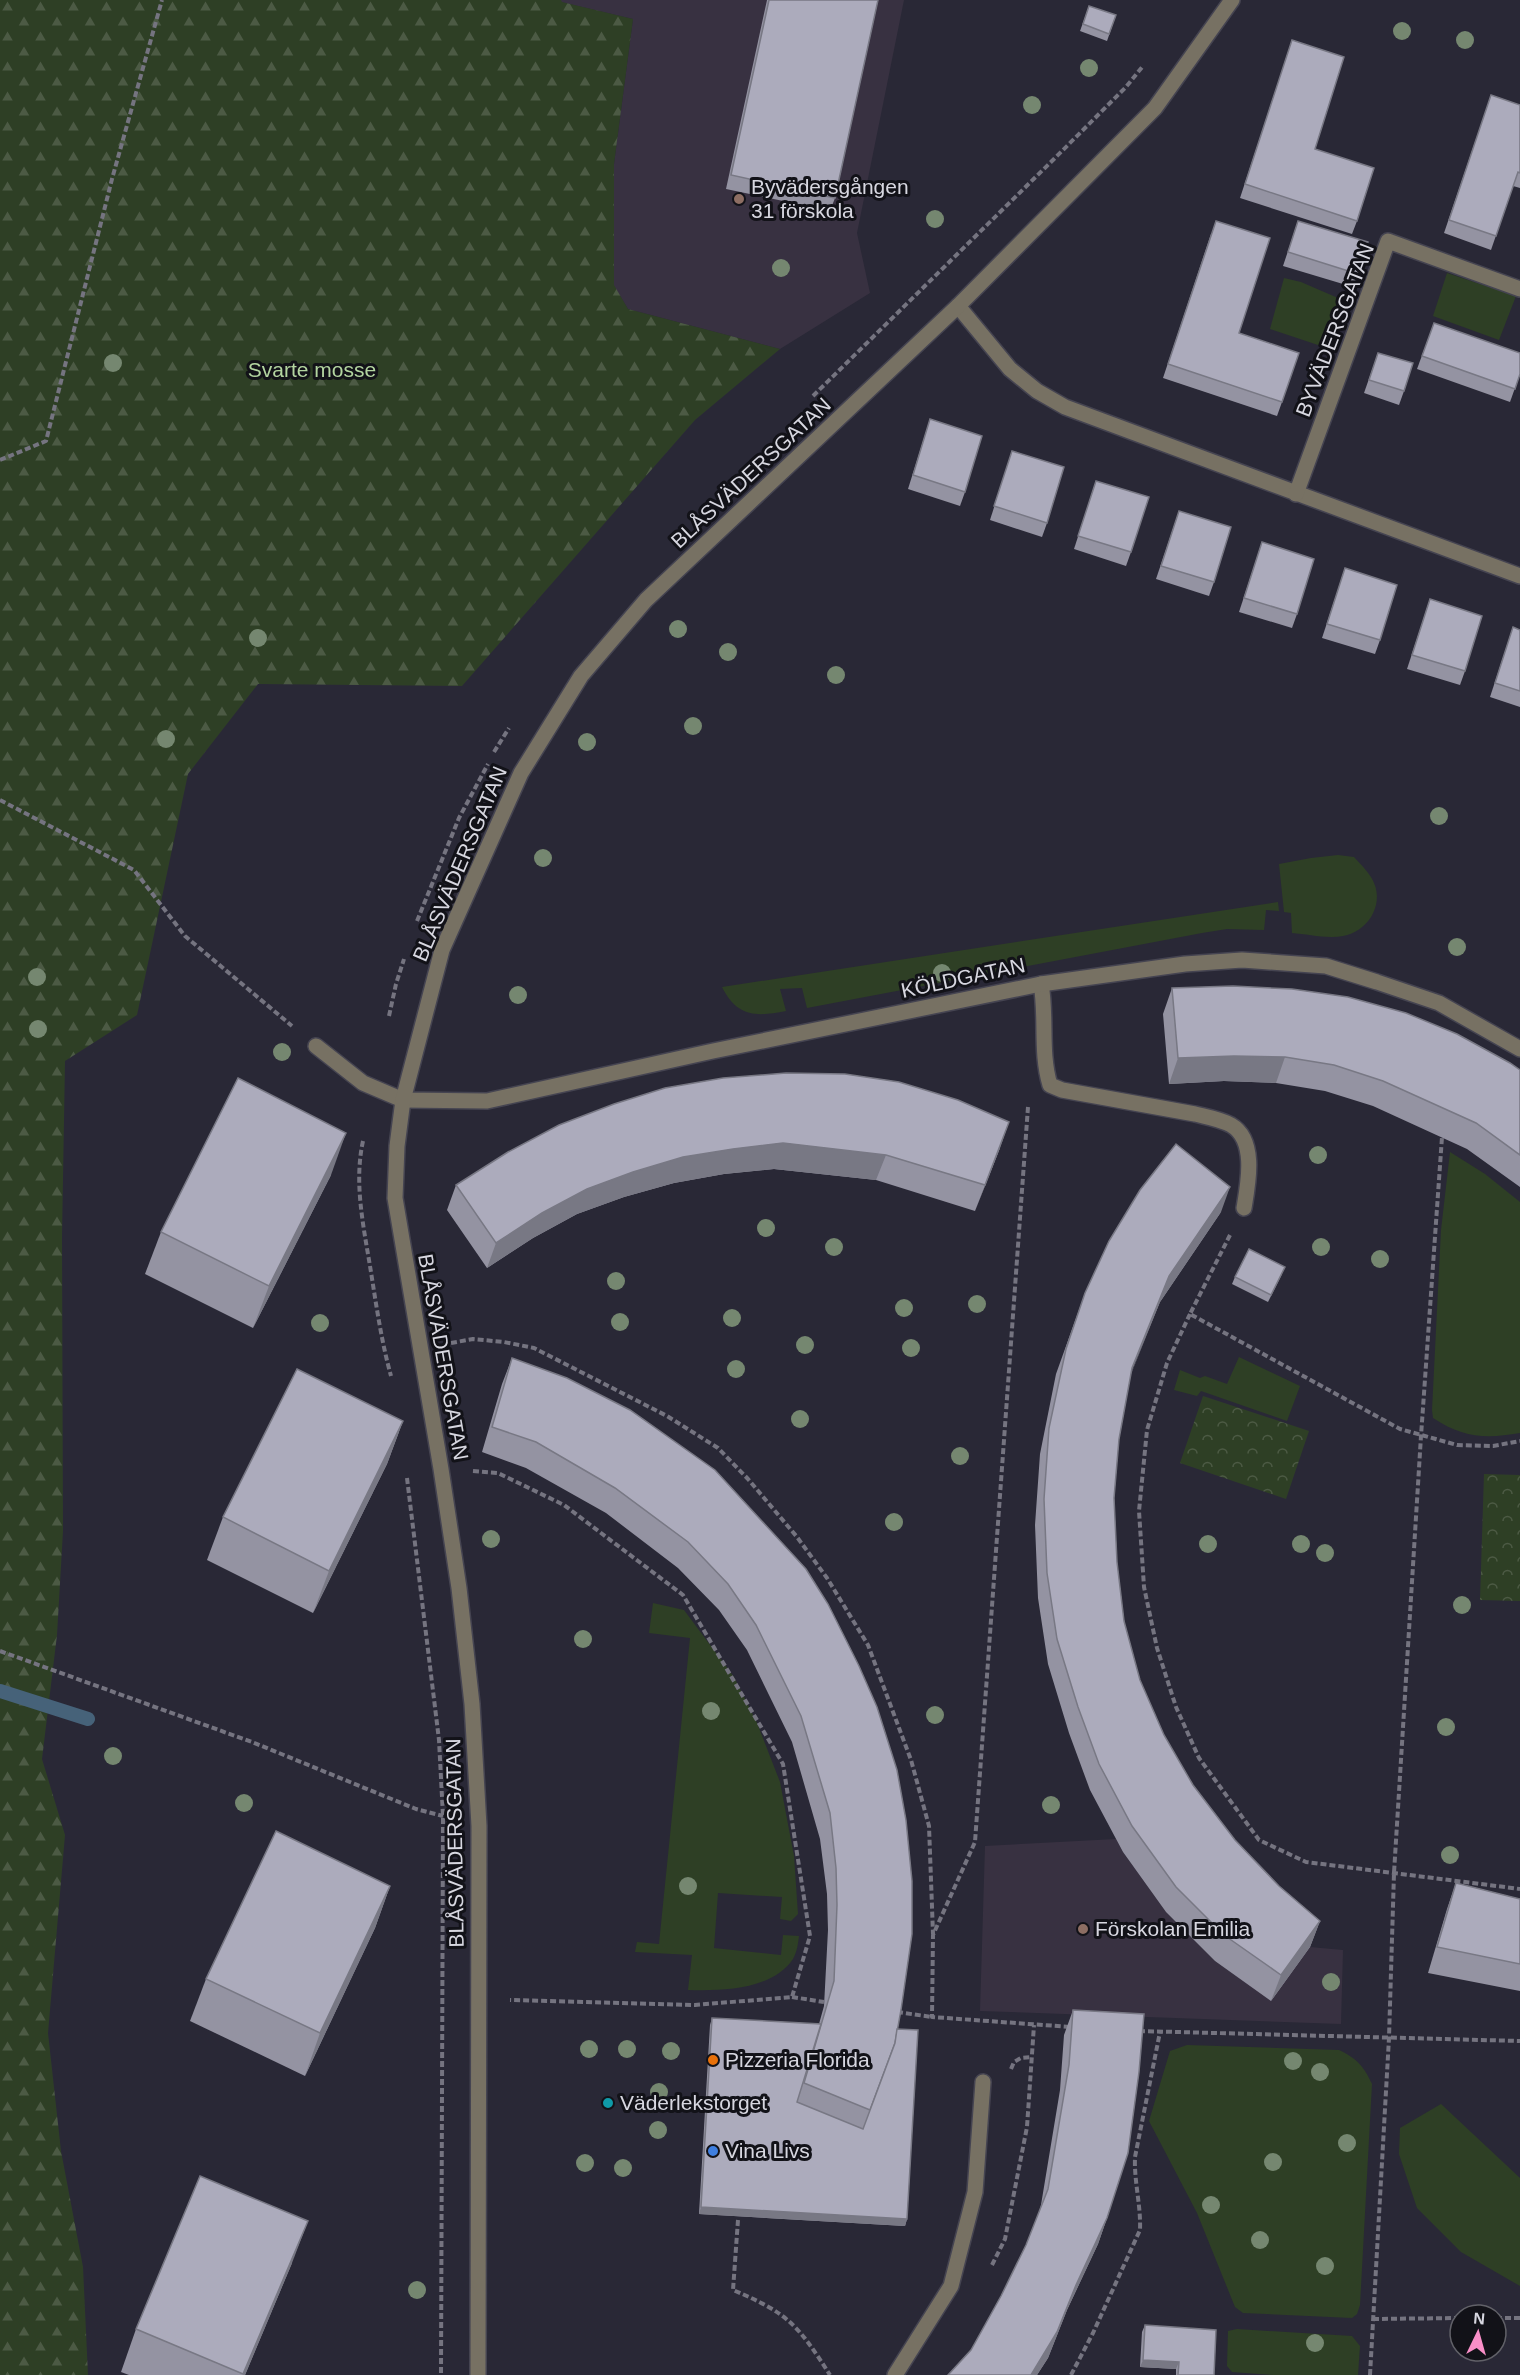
<svg xmlns="http://www.w3.org/2000/svg" width="1520" height="2375" font-family="Helvetica,sans-serif">
<style>
.education{fill:#383141}
.grass{fill:#2e3f25}
.forest{fill:url(#forest-firs)}
.park{fill:url(#park-crowns)}
.lines{fill:none;stroke-linecap:round;stroke-linejoin:round}
.stream{stroke:#466279;stroke-width:14}
.minor-casing{stroke:#454451;stroke-width:18}
.path{stroke:#757480;stroke-width:4;stroke-dasharray:6 3;stroke-linecap:butt}
.minor{stroke:#777163;stroke-width:15}
.tree{fill:#758770}
.wall{fill:#9493a2}
.shaded-wall{fill:#787884}
.building{fill:#acabbc;stroke:#787884;stroke-width:1.5}
.education-dot{fill:#8d6e63;stroke:#121218;stroke-width:2}
.food-dot{fill:#e8710a;stroke:#121218;stroke-width:2}
.culture-dot{fill:#0f9aa8;stroke:#121218;stroke-width:2}
.shop-dot{fill:#3f7fe0;stroke:#121218;stroke-width:2}
.labels{text-anchor:middle;stroke-width:6;stroke-linejoin:round;paint-order:stroke}
.poi-label{font-size:21px;fill:#d7d7e0;stroke:#121218;text-anchor:start}
.street-label{font-size:21px;fill:#d7d7e0;stroke:#121218}
.park-label{font-size:21px;fill:#b3d5a0;stroke:#121218}
</style>
<defs>
<pattern id="forest-firs" width="22" height="20" patternUnits="userSpaceOnUse" patternTransform="scale(1.5)"><rect width="22" height="20" fill="#2e3f25"/><path d="M5 1l3.5 6h-7zM16 11l3.5 6h-7z" fill="#4c5a44"/></pattern>
<pattern id="park-crowns" width="20" height="18" patternUnits="userSpaceOnUse" patternTransform="scale(1.5)"><rect width="20" height="18" fill="#2e3f25"/><path d="M2 6a3 3 0 1 1 6 0M12 15a3 3 0 1 1 6 0" fill="none" stroke="#4c5a44"/></pattern>
</defs>
<rect width="100%" height="100%" fill="#292836"/>
<!-- education -->
<g class="education">
<path d="M561,0H904L857,233L870,293L780,349L628,309L614,286V164L633,19L561,2Z"/>
<path d="M1116,1839L1123,1852L1166,1912L1215,1961L1271,2000L1310,1947L1343,1950L1341,2024L980,2011L985,1846Z"/>
</g>
<!-- grass -->
<g class="grass">
<path d="M1447,273L1516,296L1499,340L1433,316Z"/>
<path d="M1284,278L1301,282L1345,301L1330,349L1270,329Z"/>
<path d="M1338,855L1354,857C1361,865 1370,873 1374,883C1384,906 1367,932 1343,936C1327,939 1307,934 1292,933L1291,913L1284,912L1279,864L1311,858Z"/>
<path d="M1278,902L1279,911L1266,910L1264,930L1227,929L1202,933L807,1008L802,988L780,989L786,1011C756,1017 737,1017 722,987Z"/>
<path d="M1450,1152L1485,1174L1520,1202V1433C1486,1439 1463,1438 1433,1418L1432,1410L1441,1230Z"/>
<path d="M1239,1357L1300,1386L1287,1421L1201,1391L1197,1396L1174,1390L1180,1370L1200,1378L1205,1376L1227,1384Z"/>
<path d="M653,1603L684,1610L734,1677L757,1723L780,1782L794,1856L798,1914L791,1921L780,1919L782,1897L718,1893L714,1948L781,1955L783,1935L799,1936C798,1944 797,1952 793,1959C772,1990 722,1991 688,1990L692,1955L635,1952L637,1942L659,1944L690,1638L649,1633Z"/>
<path d="M1187,2045L1339,2050C1356,2058 1364,2066 1372,2084L1360,2305L1357,2314L1352,2318L1243,2313L1235,2307L1197,2213L1149,2121L1170,2051Z"/>
<path d="M1441,2104L1520,2178V2286L1461,2252L1417,2208L1399,2154L1400,2128Z"/>
<path d="M1237,2329L1352,2336L1360,2346L1358,2375H1273L1232,2372L1227,2366L1228,2331Z"/>
</g>
<!-- forest -->
<path class="forest" d="M0,0H561L562,2L633,19L614,164V285L628,309L780,349L695,420L462,686L258,684L188,774L137,1015L65,1061L62,1237L63,1531L57,1635L42,1759L65,1835L48,2033L61,2151L83,2267L88,2375H0Z"/>
<!-- park -->
<g class="park">
<path d="M1203,1396L1309,1431L1286,1499L1180,1463Z"/>
<path d="M1484,1474L1520,1475V1601L1480,1600Z"/>
</g>
<g class="lines">
<!-- stream -->
<path class="stream" d="M0,1691L88,1719"/>
<defs>
<g id="minor">
<path d="M958,306L1010,369L1037,391L1065,407L1520,576"/>
<path d="M1296,494L1388,241L1520,289"/>
<path d="M1041,984C1047,1017 1040,1052 1050,1085L1062,1090L1195,1114C1207,1117 1220,1119 1231,1125C1257,1140 1248,1184 1244,1208"/>
<path d="M316,1046L363,1083L403,1100L487,1101L713,1051L1041,984L1185,964L1242,960L1326,966L1377,982L1439,1003L1520,1049"/>
<path d="M478,2375L479,1826L472,1704L459,1588L441,1469L395,1198L397,1146L403,1100L442,950L521,773L581,676L646,600L958,306L1155,108L1232,0"/>
<path d="M895,2375L951,2286L975,2192L983,2082"/>
</g>
</defs>
<!-- minor casing -->
<use href="#minor" class="minor-casing"/>
<!-- path -->
<g class="path">
<path d="M813,396L1054,159L1126,87L1143,66"/>
<path d="M0,460L46,441L112,179L162,0"/>
<path d="M494,752L509,728"/>
<path d="M0,800L134,870L185,936L292,1026"/>
<path d="M417,921L459,818L488,764"/>
<path d="M389,1016L396,984L404,959"/>
<path d="M1028,1107L975,1842L933,1935L932,2017L1071,2027"/>
<path d="M363,1141C354,1182 363,1224 370,1266C376,1303 381,1340 391,1376"/>
<path d="M1230,1235L1190,1314L1400,1429L1457,1445L1493,1446L1520,1441"/>
<path d="M1190,1314L1167,1363L1147,1430L1139,1511L1144,1587L1157,1648L1176,1707L1199,1758L1259,1840L1306,1862L1520,1889"/>
<path d="M451,1343L473,1339L504,1342L534,1348L667,1416L718,1448L748,1479L797,1537L827,1578L868,1645L911,1760L929,1826L933,1934"/>
<path d="M473,1471L498,1473L564,1505L683,1595L783,1764L810,1936L792,1997L695,2005L510,2000"/>
<path d="M407,1478L439,1740L443,1816L441,2375"/>
<path d="M0,1651L252,1742L416,1809L443,1816"/>
<path d="M792,1997L824,2002"/>
<path d="M897,2012L932,2017"/>
<path d="M1139,2031L1520,2041"/>
<path d="M1011,2069L1014,2062L1021,2058L1032,2057"/>
<path d="M738,2220L733,2290C788,2313 798,2325 830,2375"/>
<path d="M992,2265L1005,2239L1027,2127L1034,2025"/>
<path d="M1496,2318H1520"/>
<path d="M1373,2319L1460,2318"/>
<path d="M1071,2375L1093,2333L1140,2230C1141,2205 1134,2182 1135,2157L1160,2032"/>
<path d="M1370,2375L1389,2038L1394,1873L1421,1436L1442,1137"/>
</g>
<!-- minor -->
<use href="#minor" class="minor"/>
</g>
<!-- trees -->
<g class="tree">
<circle cx="1402" cy="31" r="9"/>
<circle cx="1465" cy="40" r="9"/>
<circle cx="1089" cy="68" r="9"/>
<circle cx="1032" cy="105" r="9"/>
<circle cx="935" cy="219" r="9"/>
<circle cx="781" cy="268" r="9"/>
<circle cx="113" cy="363" r="9"/>
<circle cx="678" cy="629" r="9"/>
<circle cx="258" cy="638" r="9"/>
<circle cx="728" cy="652" r="9"/>
<circle cx="836" cy="675" r="9"/>
<circle cx="693" cy="726" r="9"/>
<circle cx="166" cy="739" r="9"/>
<circle cx="587" cy="742" r="9"/>
<circle cx="1439" cy="816" r="9"/>
<circle cx="543" cy="858" r="9"/>
<circle cx="1457" cy="947" r="9"/>
<circle cx="942" cy="973" r="9"/>
<circle cx="37" cy="977" r="9"/>
<circle cx="518" cy="995" r="9"/>
<circle cx="38" cy="1029" r="9"/>
<circle cx="282" cy="1052" r="9"/>
<circle cx="1318" cy="1155" r="9"/>
<circle cx="766" cy="1228" r="9"/>
<circle cx="834" cy="1247" r="9"/>
<circle cx="1321" cy="1247" r="9"/>
<circle cx="1380" cy="1259" r="9"/>
<circle cx="616" cy="1281" r="9"/>
<circle cx="977" cy="1304" r="9"/>
<circle cx="904" cy="1308" r="9"/>
<circle cx="732" cy="1318" r="9"/>
<circle cx="620" cy="1322" r="9"/>
<circle cx="320" cy="1323" r="9"/>
<circle cx="805" cy="1345" r="9"/>
<circle cx="911" cy="1348" r="9"/>
<circle cx="736" cy="1369" r="9"/>
<circle cx="800" cy="1419" r="9"/>
<circle cx="960" cy="1456" r="9"/>
<circle cx="894" cy="1522" r="9"/>
<circle cx="491" cy="1539" r="9"/>
<circle cx="1208" cy="1544" r="9"/>
<circle cx="1301" cy="1544" r="9"/>
<circle cx="1325" cy="1553" r="9"/>
<circle cx="1462" cy="1605" r="9"/>
<circle cx="583" cy="1639" r="9"/>
<circle cx="711" cy="1711" r="9"/>
<circle cx="935" cy="1715" r="9"/>
<circle cx="1446" cy="1727" r="9"/>
<circle cx="113" cy="1756" r="9"/>
<circle cx="244" cy="1803" r="9"/>
<circle cx="1051" cy="1805" r="9"/>
<circle cx="1450" cy="1855" r="9"/>
<circle cx="688" cy="1886" r="9"/>
<circle cx="1331" cy="1982" r="9"/>
<circle cx="589" cy="2049" r="9"/>
<circle cx="627" cy="2049" r="9"/>
<circle cx="671" cy="2051" r="9"/>
<circle cx="1293" cy="2061" r="9"/>
<circle cx="1320" cy="2072" r="9"/>
<circle cx="659" cy="2092" r="9"/>
<circle cx="658" cy="2130" r="9"/>
<circle cx="1347" cy="2143" r="9"/>
<circle cx="1273" cy="2162" r="9"/>
<circle cx="585" cy="2163" r="9"/>
<circle cx="623" cy="2168" r="9"/>
<circle cx="1211" cy="2205" r="9"/>
<circle cx="1260" cy="2240" r="9"/>
<circle cx="1325" cy="2266" r="9"/>
<circle cx="417" cy="2290" r="9"/>
<circle cx="1315" cy="2343" r="9"/>
</g>
<!-- wall -->
<g class="wall">
<path d="M767,0H878L835,198L830,211L726,189Z"/>
<path d="M1089,6L1116,15L1107,41L1080,31Z"/>
<path d="M1292,40L1315,149L1357,221L1352,234L1240,198Z"/>
<path d="M1491,95L1520,105V188L1513,186L1491,250L1444,233Z"/>
<path d="M1298,221L1358,274L1353,287L1283,266Z"/>
<path d="M1211,234L1239,333L1282,402L1277,416L1163,378Z"/>
<path d="M1434,323L1520,374L1510,402L1417,369Z"/>
<path d="M1378,353L1404,391L1399,405L1364,393Z"/>
<path d="M930,419L965,492L960,506L908,489Z"/>
<path d="M1012,451L1047,523L1042,537L990,520Z"/>
<path d="M1096,481L1131,552L1126,566L1074,549Z"/>
<path d="M1179,511L1214,582L1209,596L1156,579Z"/>
<path d="M1262,542L1297,614L1292,628L1239,612Z"/>
<path d="M1345,568L1380,640L1375,654L1322,638Z"/>
<path d="M1430,599L1465,671L1460,685L1407,669Z"/>
<path d="M1513,627L1520,630V707L1490,697Z"/>
<path d="M1172,988L1520,1070V1187L1467,1149L1373,1106L1325,1091L1276,1083L1224,1081L1169,1084L1163,1014Z"/>
<path d="M1000,1148L975,1211L876,1180L774,1169L724,1174L674,1183L624,1197L577,1214L533,1238L487,1268L447,1210L456,1185L508,1152Z"/>
<path d="M331,1175L253,1328L145,1274L161,1232Z"/>
<path d="M1221,1212L1160,1302L1131,1372L1119,1439L1114,1498L1117,1562L1124,1621L1140,1680L1164,1735L1193,1785L1235,1840L1279,1886L1320,1921L1310,1947L1271,2001L1215,1961L1166,1912L1123,1852L1090,1790L1069,1733L1048,1664L1038,1598L1035,1525L1040,1454L1056,1374L1085,1293Z"/>
<path d="M1282,1274L1268,1302L1232,1284L1235,1277Z"/>
<path d="M512,1358L806,1569L897,2029L907,2219L905,2226L699,2214L710,2025L712,2018L819,2024L824,2006L828,1930L827,1894L820,1839L792,1742L747,1650L719,1610L678,1568L606,1513L526,1468L482,1452L502,1384Z"/>
<path d="M403,1421L387,1464L313,1613L207,1560L223,1517Z"/>
<path d="M1456,1883L1520,1899V1991L1428,1973L1447,1909Z"/>
<path d="M390,1886L375,1928L305,2076L190,2021L206,1979Z"/>
<path d="M1073,2010L1107,2218L1098,2244L1067,2310L1048,2358L1037,2375H948L971,2350L1001,2296L1026,2245L1040,2211L1060,2090L1064,2035Z"/>
<path d="M292,2263L245,2375H129L121,2372L136,2329Z"/>
<path d="M1145,2325L1214,2375H1176V2369L1140,2367L1142,2332Z"/>
</g>
<!-- shaded-wall -->
<g class="shaded-wall">
<path d="M1234,1056L1285,1057L1276,1083L1224,1081L1169,1084L1178,1058Z"/>
<path d="M1009,1122L1000,1148L975,1211L985,1185Z"/>
<path d="M346,1133L331,1175L253,1328L269,1286Z"/>
<path d="M783,1143L886,1155L876,1180L774,1169L724,1174L674,1183L624,1197L577,1214L533,1238L487,1268L496,1243L542,1213L587,1189L633,1172L683,1157L733,1149Z"/>
<path d="M1230,1187L1221,1212L1160,1302L1123,1394L1169,1276Z"/>
<path d="M403,1421L387,1464L313,1613L329,1571Z"/>
<path d="M390,1886L375,1928L305,2076L320,2033Z"/>
<path d="M1320,1921L1310,1947L1271,2001L1281,1975Z"/>
<path d="M701,2207L907,2219L905,2226L699,2214Z"/>
<path d="M1107,2218L1098,2244L1067,2310L1048,2358L1037,2375H1031L1076,2285Z"/>
<path d="M308,2221L292,2263L245,2375H243Z"/>
<path d="M1143,2360L1179,2362L1176,2369L1140,2367Z"/>
</g>
<!-- building -->
<g class="building">
<path d="M769,0H878L835,198L731,175Z"/>
<path d="M1089,6L1116,15L1109,34L1083,24Z"/>
<path d="M1292,40L1344,57L1315,149L1374,168L1357,221L1245,184Z"/>
<path d="M1491,95L1520,105V173L1518,172L1496,236L1449,220Z"/>
<path d="M1216,221L1270,238L1239,333L1299,353L1282,402L1168,364Z"/>
<path d="M1298,221L1368,242L1358,274L1288,252Z"/>
<path d="M1434,323L1520,353V374L1515,389L1422,356Z"/>
<path d="M1378,353L1413,363L1404,391L1369,380Z"/>
<path d="M930,419L982,436L965,492L913,475Z"/>
<path d="M1012,451L1064,467L1047,523L994,506Z"/>
<path d="M1096,481L1149,497L1131,552L1078,536Z"/>
<path d="M1179,511L1231,527L1214,582L1161,566Z"/>
<path d="M1262,542L1314,559L1297,614L1244,598Z"/>
<path d="M1345,568L1397,585L1380,640L1327,624Z"/>
<path d="M1430,599L1482,616L1465,671L1412,655Z"/>
<path d="M1513,627L1520,630V691L1495,683Z"/>
<path d="M1233,986L1292,989L1348,997L1406,1013L1457,1034L1510,1063L1520,1070V1155L1476,1123L1383,1081L1334,1065L1285,1057L1234,1056L1178,1058L1172,988Z"/>
<path d="M786,1073L845,1074L899,1082L958,1100L1009,1122L985,1185L886,1155L783,1143L733,1149L683,1157L633,1172L587,1189L542,1213L496,1243L456,1185L508,1152L559,1125L614,1104L665,1088L723,1078Z"/>
<path d="M238,1078L346,1133L269,1286L161,1232Z"/>
<path d="M1176,1144L1230,1187L1169,1276L1132,1368L1119,1439L1114,1498L1117,1562L1124,1621L1140,1680L1164,1735L1193,1785L1235,1840L1279,1886L1320,1921L1281,1975L1224,1935L1176,1887L1132,1826L1099,1764L1078,1707L1057,1639L1047,1573L1044,1499L1049,1428L1066,1349L1085,1293L1109,1241L1140,1190Z"/>
<path d="M1249,1249L1285,1267L1271,1295L1235,1277Z"/>
<path d="M512,1358L567,1378L630,1410L715,1470L806,1569L828,1604L859,1666L877,1707L897,1770L906,1820L912,1881V1934L901,2010L895,2043L870,2110L804,2083L834,1981L837,1905L836,1868L830,1813L801,1716L756,1625L728,1584L688,1542L615,1488L536,1442L492,1427Z"/>
<path d="M297,1369L403,1421L329,1571L223,1517Z"/>
<path d="M276,1831L390,1886L320,2033L206,1979Z"/>
<path d="M1456,1883L1520,1899V1964L1437,1947Z"/>
<path d="M1073,2010L1144,2014L1139,2072L1128,2153L1107,2218L1076,2285L1057,2332L1031,2375H948L971,2350L1001,2296L1026,2245L1048,2189L1069,2065Z"/>
<path d="M712,2018L821,2024L797,2102L863,2129L895,2043L897,2029L918,2030L907,2219L701,2207Z"/>
<path d="M200,2176L308,2221L243,2374L136,2329Z"/>
<path d="M1145,2325L1216,2330L1214,2375H1178L1179,2362L1143,2360Z"/>
</g>
<!-- markers -->
<g class="education-dot">
<circle cx="739" cy="199" r="6"/>
<circle cx="1083" cy="1929" r="6"/>
</g>
<circle class="food-dot" cx="713" cy="2060" r="6"/>
<circle class="culture-dot" cx="608" cy="2103" r="6"/>
<circle class="shop-dot" cx="713" cy="2151" r="6"/>
<g class="labels">
<!-- poi labels -->
<g class="poi-label">
<text x="751" y="194">Byvädersgången<tspan x="751" dy="24">31 förskola</tspan></text>
<text x="1095" y="1936">Förskolan Emilia</text>
<text x="725" y="2067">Pizzeria Florida</text>
<text x="620" y="2110">Väderlekstorget</text>
<text x="725" y="2158">Vina Livs</text>
</g>
<!-- street labels -->
<g class="street-label">
<text transform="translate(1335 330) rotate(-69)" y="7">BYVÄDERSGATAN</text>
<text transform="translate(751 473) rotate(-43)" y="7">BLÅSVÄDERSGATAN</text>
<text transform="translate(460 864) rotate(-67)" y="7">BLÅSVÄDERSGATAN</text>
<text transform="translate(963 978) rotate(-12)" y="7">KÖLDGATAN</text>
<text transform="translate(443 1357) rotate(80)" y="7">BLÅSVÄDERSGATAN</text>
<text transform="translate(455 1843) rotate(-91)" y="7">BLÅSVÄDERSGATAN</text>
</g>
<!-- park labels -->
<g class="park-label">
<text x="312" y="377">Svarte mosse</text>
</g>
</g>
<!-- north arrow -->
<g transform="translate(1478 2333) rotate(5)"><circle r="28" fill="#121218" stroke="#616168" stroke-width="1.5"/>
<path d="M0-4.5L10 22L0 15L-10 22Z" fill="#fa8fc8"/>
<text y="-9" font-size="16" font-weight="bold" text-anchor="middle" fill="#d7d7e0">N</text>
</g>
</svg>
